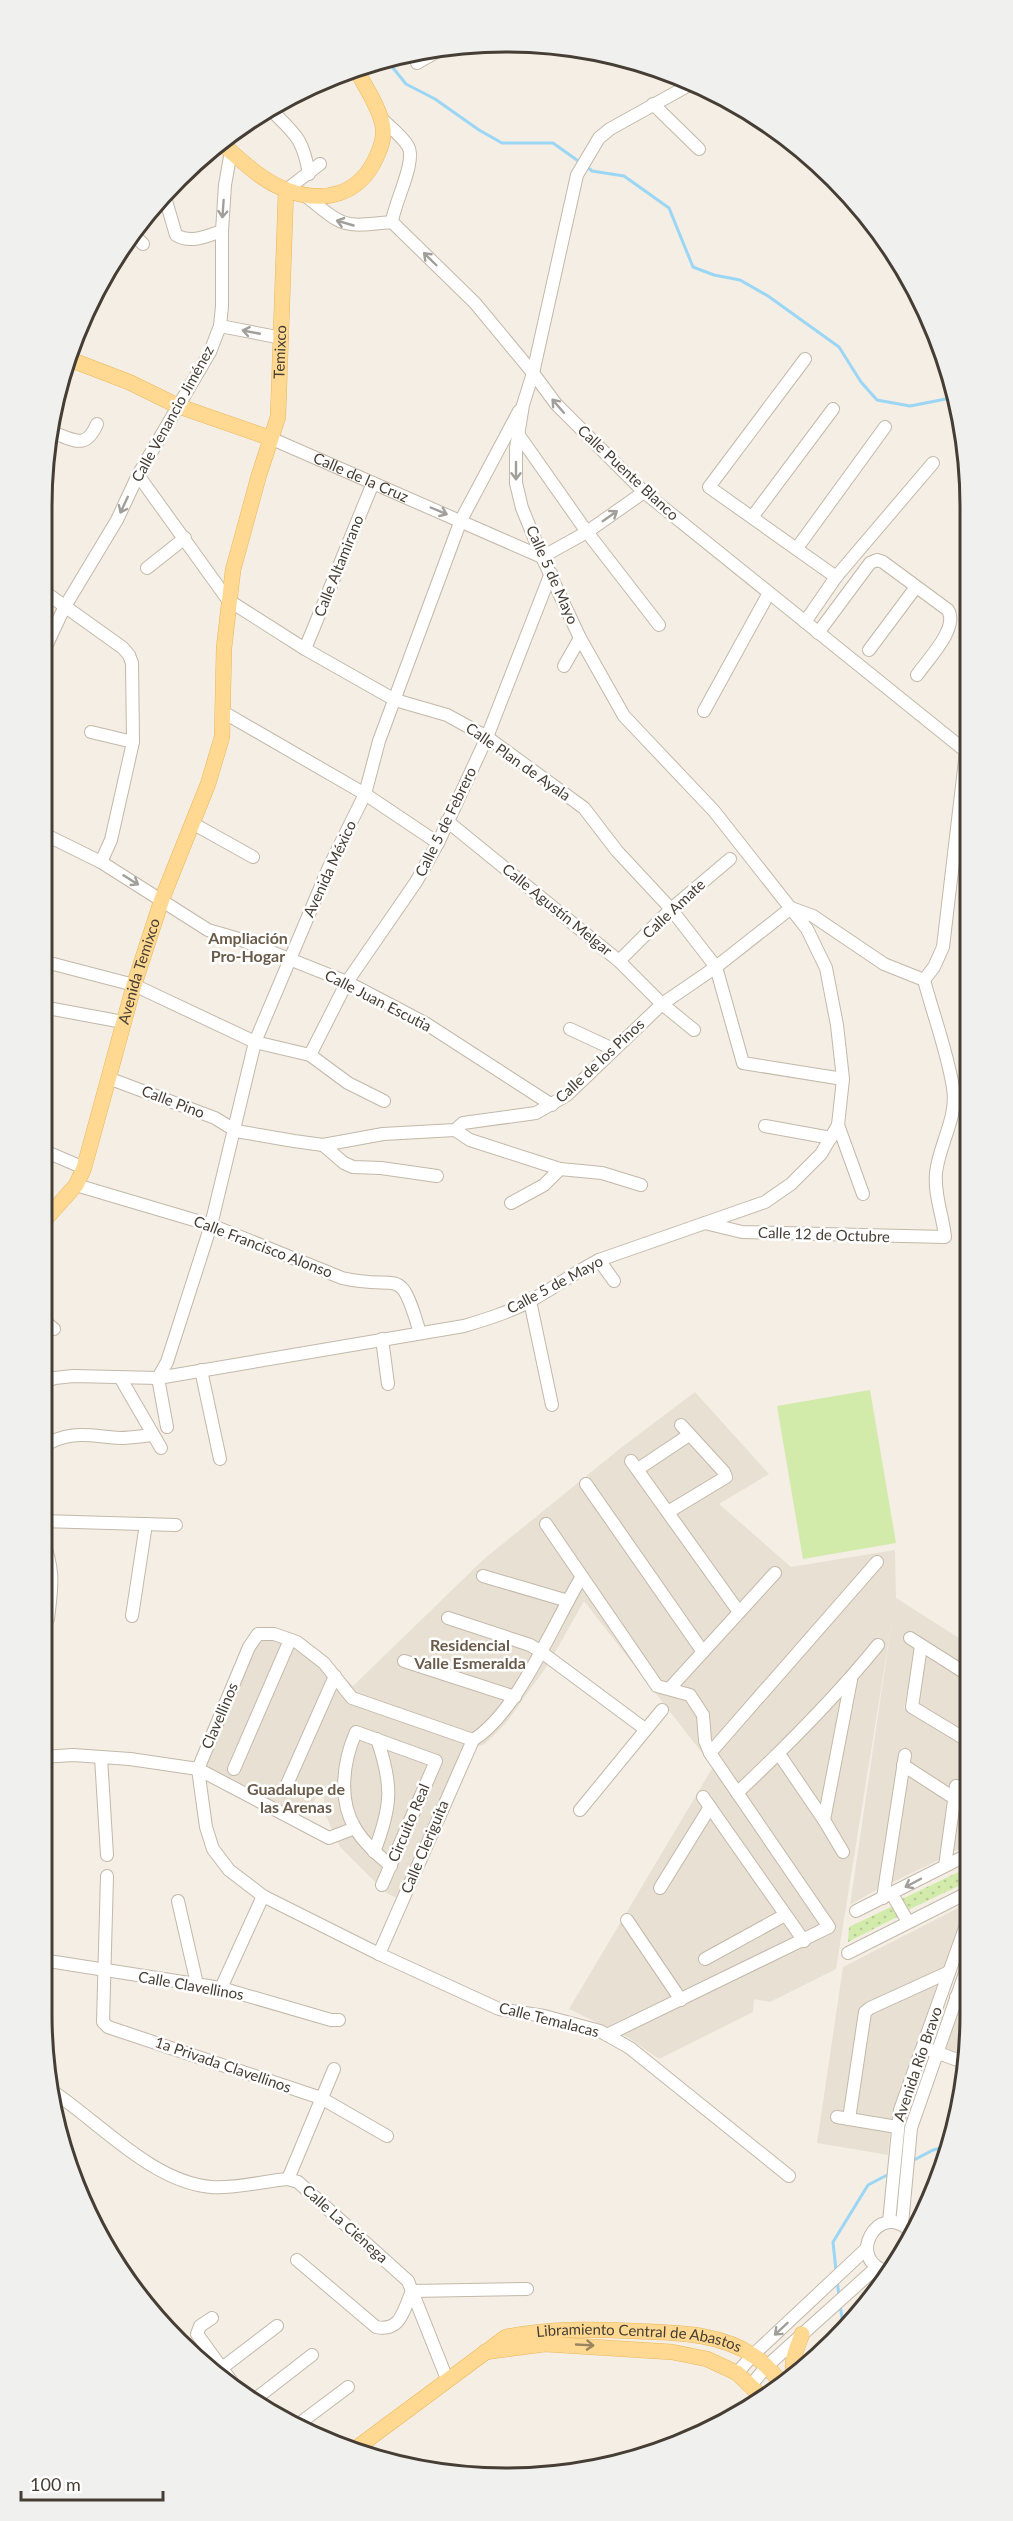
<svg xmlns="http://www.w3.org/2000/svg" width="1013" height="2521" font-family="Lato,sans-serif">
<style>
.residential{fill:#e8e0d2}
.park{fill:url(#park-dots)}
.pitch{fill:#d2ebaa}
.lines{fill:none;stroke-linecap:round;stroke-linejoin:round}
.stream{stroke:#9cd6f5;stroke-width:3}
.minor-casing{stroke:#c3b8a9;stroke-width:14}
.major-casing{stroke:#ecb75a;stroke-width:16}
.minor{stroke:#fff;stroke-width:12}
.major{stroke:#ffd992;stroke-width:15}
.oneway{stroke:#a29e9a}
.oneway2{stroke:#99845e}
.labels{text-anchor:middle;stroke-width:5;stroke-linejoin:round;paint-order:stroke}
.street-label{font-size:15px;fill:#463e34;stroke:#fff}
.neighbourhood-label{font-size:16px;font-weight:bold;fill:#6a5b4a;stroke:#fff}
.rim{fill:none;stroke:#463e34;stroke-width:3}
</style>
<defs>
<pattern id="park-dots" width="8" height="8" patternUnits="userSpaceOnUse" patternTransform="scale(1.5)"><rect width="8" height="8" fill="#d2ebaa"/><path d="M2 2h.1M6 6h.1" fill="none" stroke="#b6cb93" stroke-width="1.8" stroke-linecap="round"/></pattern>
</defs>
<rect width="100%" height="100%" fill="#f4eee4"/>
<!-- residential -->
<g class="residential">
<path d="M695,1392L769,1474L719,1504L791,1567L895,1550L896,1598L970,1645V1669L908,1633L904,1640L916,1650L904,1708L970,1749L971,1843L951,1853V1790L907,1761L910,1749L901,1747L880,1888L850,1905L893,1614L836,1969L770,2002L754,1999L753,2012L659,2059L629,2038L569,2009L713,1767L584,1601L549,1663L506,1723L485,1744L473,1748L408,1904L385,1892L340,1847L326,1816L322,1784L310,1810L291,1812L197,1763L252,1635L282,1631L310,1644L353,1686L484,1559L622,1447Z"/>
<path d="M925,1656L970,1684V1736L918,1703Z"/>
<path d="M907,1776L948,1801L941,1859L891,1883Z"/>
<path d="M966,1904L945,1968L860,2009L845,2115L834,2113L832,2121L890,2132L888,2155L817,2143L843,1967Z"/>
<path d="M938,1982L896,2101L894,2121L855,2115L869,2016Z"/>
<path d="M960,2005L971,2009L964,2055L946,2049Z"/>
</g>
<!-- park -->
<g class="park">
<path d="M971,1866V1880L906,1911L902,1899Z"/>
<path d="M893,1906L899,1916L848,1942L849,1927Z"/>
</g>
<!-- pitch -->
<path class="pitch" d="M870,1390L896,1543L803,1559L777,1406Z"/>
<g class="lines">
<!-- stream -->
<g class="stream">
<path d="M385,58L406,84L435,99L479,130L502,143H553L581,163"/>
<path d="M587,167L592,171L624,176L669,208L693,267L714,275L740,280L768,296L839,347L861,382L877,400L910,406L946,399L957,407"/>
<path d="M967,551L965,555L967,561"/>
<path d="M912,2161L933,2150L949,2146"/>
<path d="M836,2271L833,2242L868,2185L891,2173"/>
<path d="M837,2281L839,2295"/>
<path d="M840,2305L844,2330"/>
</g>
<defs>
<g id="minor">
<path d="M417,63L443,48"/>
<path d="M653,104L699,149"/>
<path d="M270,109C295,134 303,138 309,174"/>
<path d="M382,119C390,127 402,136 408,146C417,161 394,203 392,222"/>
<path d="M286,190L320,164"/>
<path d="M164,194L176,235C191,244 207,236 222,231"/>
<path d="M306,196C345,228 342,227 392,222L475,303L533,373L556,404L644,492L968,753"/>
<path d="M133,234L143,244"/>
<path d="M220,326L282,338"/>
<path d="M805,359L709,487L836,577"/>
<path d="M64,373L77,334"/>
<path d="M54,433C76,441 86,449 97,424"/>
<path d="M518,434L587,532L659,625"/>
<path id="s1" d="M270,438L542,557"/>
<path d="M138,475L228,600L305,649L395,700L447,715L487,737L584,808L617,851L671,909L716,967L743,1063L843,1079"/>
<path d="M753,516L833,409"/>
<path d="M797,548L885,427"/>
<path d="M542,557L587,532L644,492"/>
<path d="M147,568L185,538"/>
<path d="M42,590L123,648L129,655L132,663L133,742L111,840L101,862"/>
<path d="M805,622L836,577L933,463"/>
<path d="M818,633L870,563L877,560L883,562L948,610C959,628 928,659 917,675"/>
<path d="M305,649L373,483"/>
<path d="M869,650L916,587"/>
<path d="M42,655L64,608L117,520L138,475L210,352L220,326L222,306V231L225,185L231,151"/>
<path d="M564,666L580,638"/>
<path d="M704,711L769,593"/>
<path d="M223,712L365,794L438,843"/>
<path d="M91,732L133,742"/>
<path d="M447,821L619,961L662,1004L694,1030"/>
<path d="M192,823L253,857"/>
<path d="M42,833L101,862L208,930L239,939L347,982L425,1023L552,1105"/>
<path d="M42,961L134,985L255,1042L310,1055L348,1083L384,1101"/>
<path d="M619,961L671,909L730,859"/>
<path d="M924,980L934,967L943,947L966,752"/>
<path d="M42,1007L123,1022"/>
<path d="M570,1029L613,1049"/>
<path d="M310,1055L347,982L416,882L438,843L487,737L551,573"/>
<path d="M108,1078L215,1118L236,1131L294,1141L323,1145L383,1134L455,1130L463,1123L536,1113L567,1095L662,1004L716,967L791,908L813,916L884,964L924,980"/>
<path d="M838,1125L863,1194"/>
<path d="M765,1126L831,1138"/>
<path d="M455,1130L470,1140L560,1169L602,1173L641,1185"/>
<path d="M323,1145L344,1163L353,1167L381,1168L437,1176"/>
<path d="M42,1150L84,1168"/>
<path d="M76,1185L211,1225L342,1278C401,1292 399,1261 420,1333"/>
<path d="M511,1203L544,1185L560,1169"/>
<path d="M705,1223L742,1232L945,1237C943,1216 934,1195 936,1173C939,1144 958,1118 953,1088C948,1054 933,1014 924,980"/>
<path d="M599,1260L614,1281"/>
<path d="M530,1301L552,1405"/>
<path d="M42,1319L54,1329"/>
<path d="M382,1339L388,1384"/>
<path d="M201,1370L220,1459"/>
<path d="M121,1379L161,1448"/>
<path d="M42,1383L55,1378L73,1376L158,1378L464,1326C487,1319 510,1312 530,1301C554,1288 575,1272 599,1260L765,1202L791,1184L821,1154L838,1125L843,1079L837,1025L826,968L807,929L714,811L624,716L580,638L542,557L522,508L516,483V448L523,405L533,373L577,175L599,138L610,129L691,84"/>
<path d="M167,1427L158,1378L167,1362L211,1225L255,1042L329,867L365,794L379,741L461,520L519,411"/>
<path d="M42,1447C70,1429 89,1436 120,1438C131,1438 142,1436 153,1435"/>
<path d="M631,1461L739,1612"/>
<path d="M638,1469L689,1435"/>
<path d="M586,1484L703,1652"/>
<path d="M668,1512L726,1477L724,1472L681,1425"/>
<path d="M42,1521L176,1525"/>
<path d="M546,1524L657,1686L690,1695L703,1715L705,1741L710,1753L829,1927L607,2035"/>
<path d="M42,1538C55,1571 52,1585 48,1619"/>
<path d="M483,1576L568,1601"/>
<path d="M132,1616L146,1524"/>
<path d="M448,1618L530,1645L540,1651L645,1729"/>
<path d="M910,1638L970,1676"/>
<path d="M921,1646L912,1707L970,1742"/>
<path d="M404,1661L515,1697"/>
<path d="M670,1688L775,1573"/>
<path d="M473,1740L352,1698L324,1663L297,1642L274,1634H258L249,1647L198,1769L206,1827L213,1849L229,1870L263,1896L379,1954L499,2009L544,2016L600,2031L630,2048L789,2176"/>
<path d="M473,1740C518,1712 553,1624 581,1578"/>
<path d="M710,1753L877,1562"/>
<path d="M779,1754L824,1820L843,1852"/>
<path d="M42,1757L73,1755L130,1759L198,1769L329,1838L355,1828"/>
<path d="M101,1757L107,1855"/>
<path d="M903,1765L954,1798"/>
<path d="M234,1769L290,1640"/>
<path d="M284,1791L335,1676"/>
<path d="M737,1793C787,1746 835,1698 878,1645"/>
<path d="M703,1797L804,1941"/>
<path d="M580,1810L662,1710"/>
<path d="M824,1820L851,1680"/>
<path d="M374,1852C392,1806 393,1785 377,1739"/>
<path d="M945,1866L956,1786"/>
<path d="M107,1876L103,2022L108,2027L321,2098L387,2136"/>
<path d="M382,1885L436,1761L356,1732C343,1761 338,1800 355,1828C364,1843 378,1855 391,1866"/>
<path d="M660,1888L710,1807"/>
<path d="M892,1894L908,1922"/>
<path d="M883,1898L905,1755"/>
<path d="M178,1901L197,1984"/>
<path d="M856,1911L971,1853"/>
<path d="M627,1920L681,2000"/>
<path d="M848,1953L971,1891"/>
<path d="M379,1954L473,1740"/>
<path d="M705,1959L785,1915"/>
<path d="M42,1960L221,1988L331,2020H339"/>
<path d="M221,1988L263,1896"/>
<path d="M956,1997L971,2002"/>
<path d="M930,2050L963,2062"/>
<path d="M55,2093C101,2124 153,2182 211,2187C236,2189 263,2181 288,2179L298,2182L408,2281L447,2379"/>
<path d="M837,2117L897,2127"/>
<path d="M849,2119L865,2012L870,2008L949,1972"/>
<path d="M288,2179L334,2069"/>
<path d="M889,2222L900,2110L971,1911"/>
<path d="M902,2224L911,2128L971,1956"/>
<path d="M297,2260L376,2327C401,2332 403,2311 412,2291L527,2289"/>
<path d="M889,2272C843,2261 879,2199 910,2231"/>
<path d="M212,2318L200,2326L197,2334L232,2382"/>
<path d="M218,2371L277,2326"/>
<path d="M737,2373L753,2355L866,2249"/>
<path d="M751,2385L767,2366L877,2267"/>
<path d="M254,2400L312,2355"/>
<path d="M296,2426L348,2387"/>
</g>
<g id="major">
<path d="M220,142C240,159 261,181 287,190C324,204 359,195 376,158C382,145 386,133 381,119C376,102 364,85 356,69"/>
<path d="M66,358L129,382L178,406L270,438"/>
<path id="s2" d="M42,1223L76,1185L84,1168L134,985L162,899L208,784L222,737L224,648L233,570L259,475L278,417L286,190"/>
<path d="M485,2352L545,2344L672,2352L707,2359L737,2373L764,2399"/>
<path d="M794,2377C790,2362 797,2348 802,2334"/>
<path id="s3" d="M351,2452L506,2337C550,2328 589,2329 634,2331C674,2333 719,2332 754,2356C766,2363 774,2375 783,2385"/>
</g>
</defs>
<!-- minor casing -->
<use href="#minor" class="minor-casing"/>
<!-- major casing -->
<use href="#major" class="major-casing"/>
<!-- minor -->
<use href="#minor" class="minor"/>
<!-- major -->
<use href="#major" class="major"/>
</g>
<!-- one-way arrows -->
<defs><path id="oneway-shaft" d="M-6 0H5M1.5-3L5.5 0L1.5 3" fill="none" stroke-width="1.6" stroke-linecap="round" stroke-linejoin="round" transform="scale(1.5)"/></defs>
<g class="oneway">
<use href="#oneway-shaft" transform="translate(223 209) rotate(94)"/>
<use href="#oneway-shaft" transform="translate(345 223) rotate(-164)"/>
<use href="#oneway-shaft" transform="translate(430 259) rotate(-136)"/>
<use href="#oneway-shaft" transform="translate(251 332) rotate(-169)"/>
<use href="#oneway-shaft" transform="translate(558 406) rotate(-131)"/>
<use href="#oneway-shaft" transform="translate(516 471) rotate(90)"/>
<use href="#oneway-shaft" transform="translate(124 505) rotate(115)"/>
<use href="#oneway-shaft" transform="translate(439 511) rotate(23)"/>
<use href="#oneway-shaft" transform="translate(610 516) rotate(-35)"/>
<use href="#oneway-shaft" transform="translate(131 880) rotate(32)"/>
<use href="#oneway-shaft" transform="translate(913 1883) rotate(152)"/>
<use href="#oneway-shaft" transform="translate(781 2329) rotate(137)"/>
</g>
<use class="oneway2" href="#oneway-shaft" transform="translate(585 2345) rotate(3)"/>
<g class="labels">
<!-- street labels -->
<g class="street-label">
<text dy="5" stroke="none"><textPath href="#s2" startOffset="915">Temixco</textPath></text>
<text transform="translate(173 414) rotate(-61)" y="5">Calle Venancio Jiménez</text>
<text transform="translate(628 473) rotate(43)" y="5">Calle Puente Blanco</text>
<text dy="5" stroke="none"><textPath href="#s1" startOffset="99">Calle de la Cruz</textPath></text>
<text transform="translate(339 566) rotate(-68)" y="5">Calle Altamirano</text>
<text transform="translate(552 575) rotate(66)" y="5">Calle 5 de Mayo</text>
<text transform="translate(518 762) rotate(35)" y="5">Calle Plan de Ayala</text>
<text transform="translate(446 822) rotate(-64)" y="5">Calle 5 de Febrero</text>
<text transform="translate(330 869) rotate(-65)" y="5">Avenida México</text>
<text transform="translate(674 909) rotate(-43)" y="5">Calle Amate</text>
<text transform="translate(557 910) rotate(39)" y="5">Calle Agustín Melgar</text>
<text dy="5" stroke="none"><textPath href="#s2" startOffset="274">Avenida Temixco</textPath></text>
<text transform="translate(378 1001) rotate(27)" y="5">Calle Juan Escutia</text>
<text transform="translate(600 1061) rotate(-43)" y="5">Calle de los Pinos</text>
<text transform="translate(173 1102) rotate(21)" y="5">Calle Pino</text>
<text transform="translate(824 1235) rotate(2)" y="5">Calle 12 de Octubre</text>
<text transform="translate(263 1247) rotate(21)" y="5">Calle Francisco Alonso</text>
<text transform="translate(555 1285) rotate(-28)" y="5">Calle 5 de Mayo</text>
<text transform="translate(220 1716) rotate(-67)" y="5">Clavellinos</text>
<text transform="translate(409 1823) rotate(-67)" y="5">Circuito Real</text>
<text transform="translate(425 1847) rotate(-67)" y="5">Calle Cleriguita</text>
<text transform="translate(191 1986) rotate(10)" y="5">Calle Clavellinos</text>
<text transform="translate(549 2020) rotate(14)" y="5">Calle Temalacas</text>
<text transform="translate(918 2064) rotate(-71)" y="5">Avenida Río Bravo</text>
<text transform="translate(223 2065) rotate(19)" y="5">1a Privada Clavellinos</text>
<text transform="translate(345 2224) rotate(42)" y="5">Calle La Ciénega</text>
<text dy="5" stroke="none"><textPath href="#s3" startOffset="327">Libramiento Central de Abastos</textPath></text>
</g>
<!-- neighbourhood labels -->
<g class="neighbourhood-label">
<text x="248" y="944">Ampliación<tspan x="248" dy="18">Pro-Hogar</tspan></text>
<text x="470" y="1651">Residencial<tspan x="470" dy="18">Valle Esmeralda</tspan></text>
<text x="296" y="1795">Guadalupe de<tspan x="296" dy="18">las Arenas</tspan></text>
</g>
</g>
<!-- crop -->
<path d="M0 0H1013V2521H0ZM506 52H506A454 454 0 0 1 960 506V2014A454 454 0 0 1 506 2468H506A454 454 0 0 1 52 2014V506A454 454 0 0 1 506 52Z" fill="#f0f0ef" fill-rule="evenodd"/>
<path class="rim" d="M506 52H506A454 454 0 0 1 960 506V2014A454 454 0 0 1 506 2468H506A454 454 0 0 1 52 2014V506A454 454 0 0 1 506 52Z"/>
<!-- scale -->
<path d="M21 2491v9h142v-9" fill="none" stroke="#463e34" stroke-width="3"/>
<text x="30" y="2491" font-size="18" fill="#463e34" stroke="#ffffff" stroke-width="4.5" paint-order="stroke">100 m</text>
</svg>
